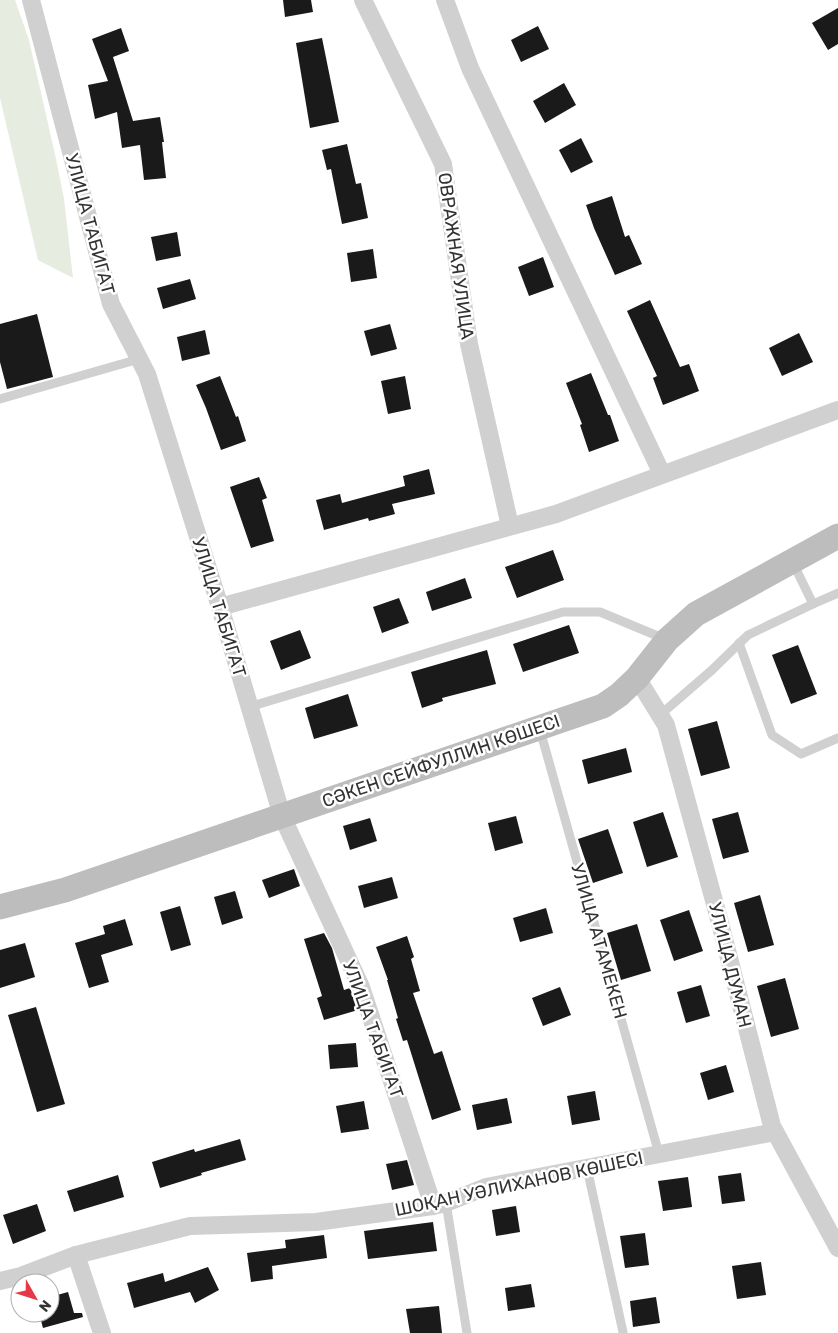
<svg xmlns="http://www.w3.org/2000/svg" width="838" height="1333" font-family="Rubik,sans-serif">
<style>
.green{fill:#e6ecdf}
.building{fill:#1a1a1a}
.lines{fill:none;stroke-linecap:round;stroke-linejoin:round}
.lane{stroke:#d0d0d0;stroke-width:9}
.street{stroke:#d0d0d0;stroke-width:18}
.secondary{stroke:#bdbdbd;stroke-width:25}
.labels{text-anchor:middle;stroke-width:5;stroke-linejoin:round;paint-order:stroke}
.street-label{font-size:18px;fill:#333;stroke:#fff}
</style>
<rect width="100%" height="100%" fill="#fff"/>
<!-- green -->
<path class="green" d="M0,0H15L29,40L56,159L64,199L73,278L38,260L0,98Z"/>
<!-- building -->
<g class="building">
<path d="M283,0H311L313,12L285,17Z"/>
<path d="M838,8V44L828,50L812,23Z"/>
<path d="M538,26L549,49L521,62L511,40Z"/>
<path d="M121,28L129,51L113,57L133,121L160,117L164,142H162L166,178L144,180L140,145L122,148L117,112L95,119L88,85L108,81L92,39Z"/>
<path d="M322,38L339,122L310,128L296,43Z"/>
<path d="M564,83L576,105L545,123L533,101Z"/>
<path d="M581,138L593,162L571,173L559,150Z"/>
<path d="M347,144L356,184L361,183L368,218L342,224L331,169L327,170L322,150Z"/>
<path d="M612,196L625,237L629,235L642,264L615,275L594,228L586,205Z"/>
<path d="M177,232L181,256L156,261L151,237Z"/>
<path d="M373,249L377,278L351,282L347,253Z"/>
<path d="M543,257L554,287L529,296L518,267Z"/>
<path d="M190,279L196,299L163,309L157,288Z"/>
<path d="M650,300L680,367L689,364L699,391L663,405L653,378L657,376L627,311Z"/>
<path d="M37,314L53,377L7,389L0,362V324Z"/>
<path d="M390,324L397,349L371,356L364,331Z"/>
<path d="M205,330L210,354L182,361L177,337Z"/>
<path d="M799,333L813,362L782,376L769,348Z"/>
<path d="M591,373L608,415H610L619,441L589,452L580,425L582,424L566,383Z"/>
<path d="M220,376L236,417L238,416L246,441L221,450L206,408L196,385Z"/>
<path d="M405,376L411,409L388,414L381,381Z"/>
<path d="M429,469L435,494L392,504L395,514L369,521L368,518L324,530L316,500L340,494L342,503L405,486L403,476Z"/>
<path d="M259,477L267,498L262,500L274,541L251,548L230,487Z"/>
<path d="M553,550L564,580L517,598L505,567Z"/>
<path d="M465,578L472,598L432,611L426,592Z"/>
<path d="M399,598L409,623L382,633L373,607Z"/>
<path d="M569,625L579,653L523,672L513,644Z"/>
<path d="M300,630L311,658L281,670L270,641Z"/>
<path d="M798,645L817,694L791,704L772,655Z"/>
<path d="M487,650L496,684L442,698L443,701L422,708L411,672Z"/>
<path d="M348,694L358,726L314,739L305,708Z"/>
<path d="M717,721L730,768L701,776L688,729Z"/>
<path d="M626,748L632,772L588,784L582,760Z"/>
<path d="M663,812L678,857L647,867L633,822Z"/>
<path d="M738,812L749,852L723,859L712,819Z"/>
<path d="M516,816L523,843L495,851L488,823Z"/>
<path d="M370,818L377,841L350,850L343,826Z"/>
<path d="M608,829L623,873L593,883L578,839Z"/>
<path d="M294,869L300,886L269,898L262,880Z"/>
<path d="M392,877L398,898L364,908L358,886Z"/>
<path d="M235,891L243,918L222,925L214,897Z"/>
<path d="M760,895L774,945L748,952L734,903Z"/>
<path d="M180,906L191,945L171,951L160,912Z"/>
<path d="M546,908L553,933L520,942L513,918Z"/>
<path d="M689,910L703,951L674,961L660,920Z"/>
<path d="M125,919L133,945L101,955L109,982L89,988L75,943L105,934L103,926Z"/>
<path d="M637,924L651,971L621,980L607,933Z"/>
<path d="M324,933L332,948L344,990L350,988L358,1010L324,1020L317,998L322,996L304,939Z"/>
<path d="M407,936L414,957L411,959L420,991L413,993L434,1054L442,1051L461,1110L432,1120L407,1040L403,1041L396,1019L398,1018L387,980H388L376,947Z"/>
<path d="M25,943L35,977L0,988V950Z"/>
<path d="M785,978L799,1029L771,1037L757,986Z"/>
<path d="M701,985L710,1016L686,1023L677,992Z"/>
<path d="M560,987L571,1015L543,1026L532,998Z"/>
<path d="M36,1007L65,1104L37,1112L8,1015Z"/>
<path d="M356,1043L358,1067L330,1069L328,1045Z"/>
<path d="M726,1065L734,1092L708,1100L700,1073Z"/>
<path d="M595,1091L600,1120L572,1125L567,1096Z"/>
<path d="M507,1098L512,1123L477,1130L472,1105Z"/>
<path d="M364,1101L369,1129L341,1133L336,1106Z"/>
<path d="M240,1139L246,1160L201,1173L202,1175L160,1188L152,1162L194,1149L195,1152Z"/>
<path d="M407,1160L414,1185L392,1190L386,1164Z"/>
<path d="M741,1173L745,1201L722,1204L718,1176Z"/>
<path d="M118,1175L124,1197L74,1212L67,1191Z"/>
<path d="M688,1177L692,1207L663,1211L658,1181Z"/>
<path d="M37,1204L46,1231L13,1244L3,1215Z"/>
<path d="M516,1206L520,1232L496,1236L492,1210Z"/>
<path d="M433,1222L437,1251L368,1259L364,1231Z"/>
<path d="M645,1233L649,1265L625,1268L620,1236Z"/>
<path d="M324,1235L327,1258L272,1266L273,1279L251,1282L247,1253L286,1248L285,1240Z"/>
<path d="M761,1262L766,1295L737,1299L732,1266Z"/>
<path d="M208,1267L219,1290L195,1303L190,1292L134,1308L127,1283L163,1273L165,1282Z"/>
<path d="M531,1284L535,1307L508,1311L505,1288Z"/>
<path d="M68,1292L74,1313H82L83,1317L43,1328L39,1313H50V1297Z"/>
<path d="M656,1297L660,1323L633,1327L630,1301Z"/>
<path d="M439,1306L442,1333H410L406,1309Z"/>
</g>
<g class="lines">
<!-- lane -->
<g class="lane">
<path d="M0,399L139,359"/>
<path d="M813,604L838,593"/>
<path d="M739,643L772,735L801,754L838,738"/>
<path d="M249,707L563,612H600L665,639"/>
<path d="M660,715L712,670L748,635L813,604L793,563"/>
<path d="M540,730L659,1154"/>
<path d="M587,1168L623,1332"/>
<path d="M446,1203L467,1333"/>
</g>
<!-- street -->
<g class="street">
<path d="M31,0L111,304L147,374L220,607L282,816L361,987L433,1206"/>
<path d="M363,0L443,164L469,344L510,526"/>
<path d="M445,0L470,68L662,474"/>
<path d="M220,607L556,514L838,410"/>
<path d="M637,678L666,725L719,919L772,1126L838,1248"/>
<path d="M76,1255L102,1333"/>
<path d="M0,1281L21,1276L76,1255L190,1226L316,1222L433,1206L446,1203L486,1187L775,1132"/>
</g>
<!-- secondary -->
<path class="secondary" d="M0,907L65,890L603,706L619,695L637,678L667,640L696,614L838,536"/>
</g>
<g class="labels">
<!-- street labels -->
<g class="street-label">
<text transform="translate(90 224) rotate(75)" y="6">УЛИЦА ТАБИГАТ</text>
<text transform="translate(456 256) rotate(82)" y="6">ОВРАЖНАЯ УЛИЦА</text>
<text transform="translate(219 607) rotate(73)" y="6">УЛИЦА ТАБИГАТ</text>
<text transform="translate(441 761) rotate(-19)" y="6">СӘКЕН СЕЙФУЛЛИН КӨШЕСІ</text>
<text transform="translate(599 941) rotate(74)" y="6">УЛИЦА АТАМЕКЕН</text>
<text transform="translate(730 965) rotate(76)" y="6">УЛИЦА ДУМАН</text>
<text transform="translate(373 1029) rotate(70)" y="6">УЛИЦА ТАБИГАТ</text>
<text transform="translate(519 1184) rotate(-12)" y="6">ШОҚАН УӘЛИХАНОВ КӨШЕСІ</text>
</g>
</g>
<!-- north arrow -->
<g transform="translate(35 1298) rotate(129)"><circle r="24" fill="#ffffff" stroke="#adadad"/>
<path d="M0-4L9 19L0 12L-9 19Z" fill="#e63946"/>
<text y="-8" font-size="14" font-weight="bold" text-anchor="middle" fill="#333333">N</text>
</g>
</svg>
